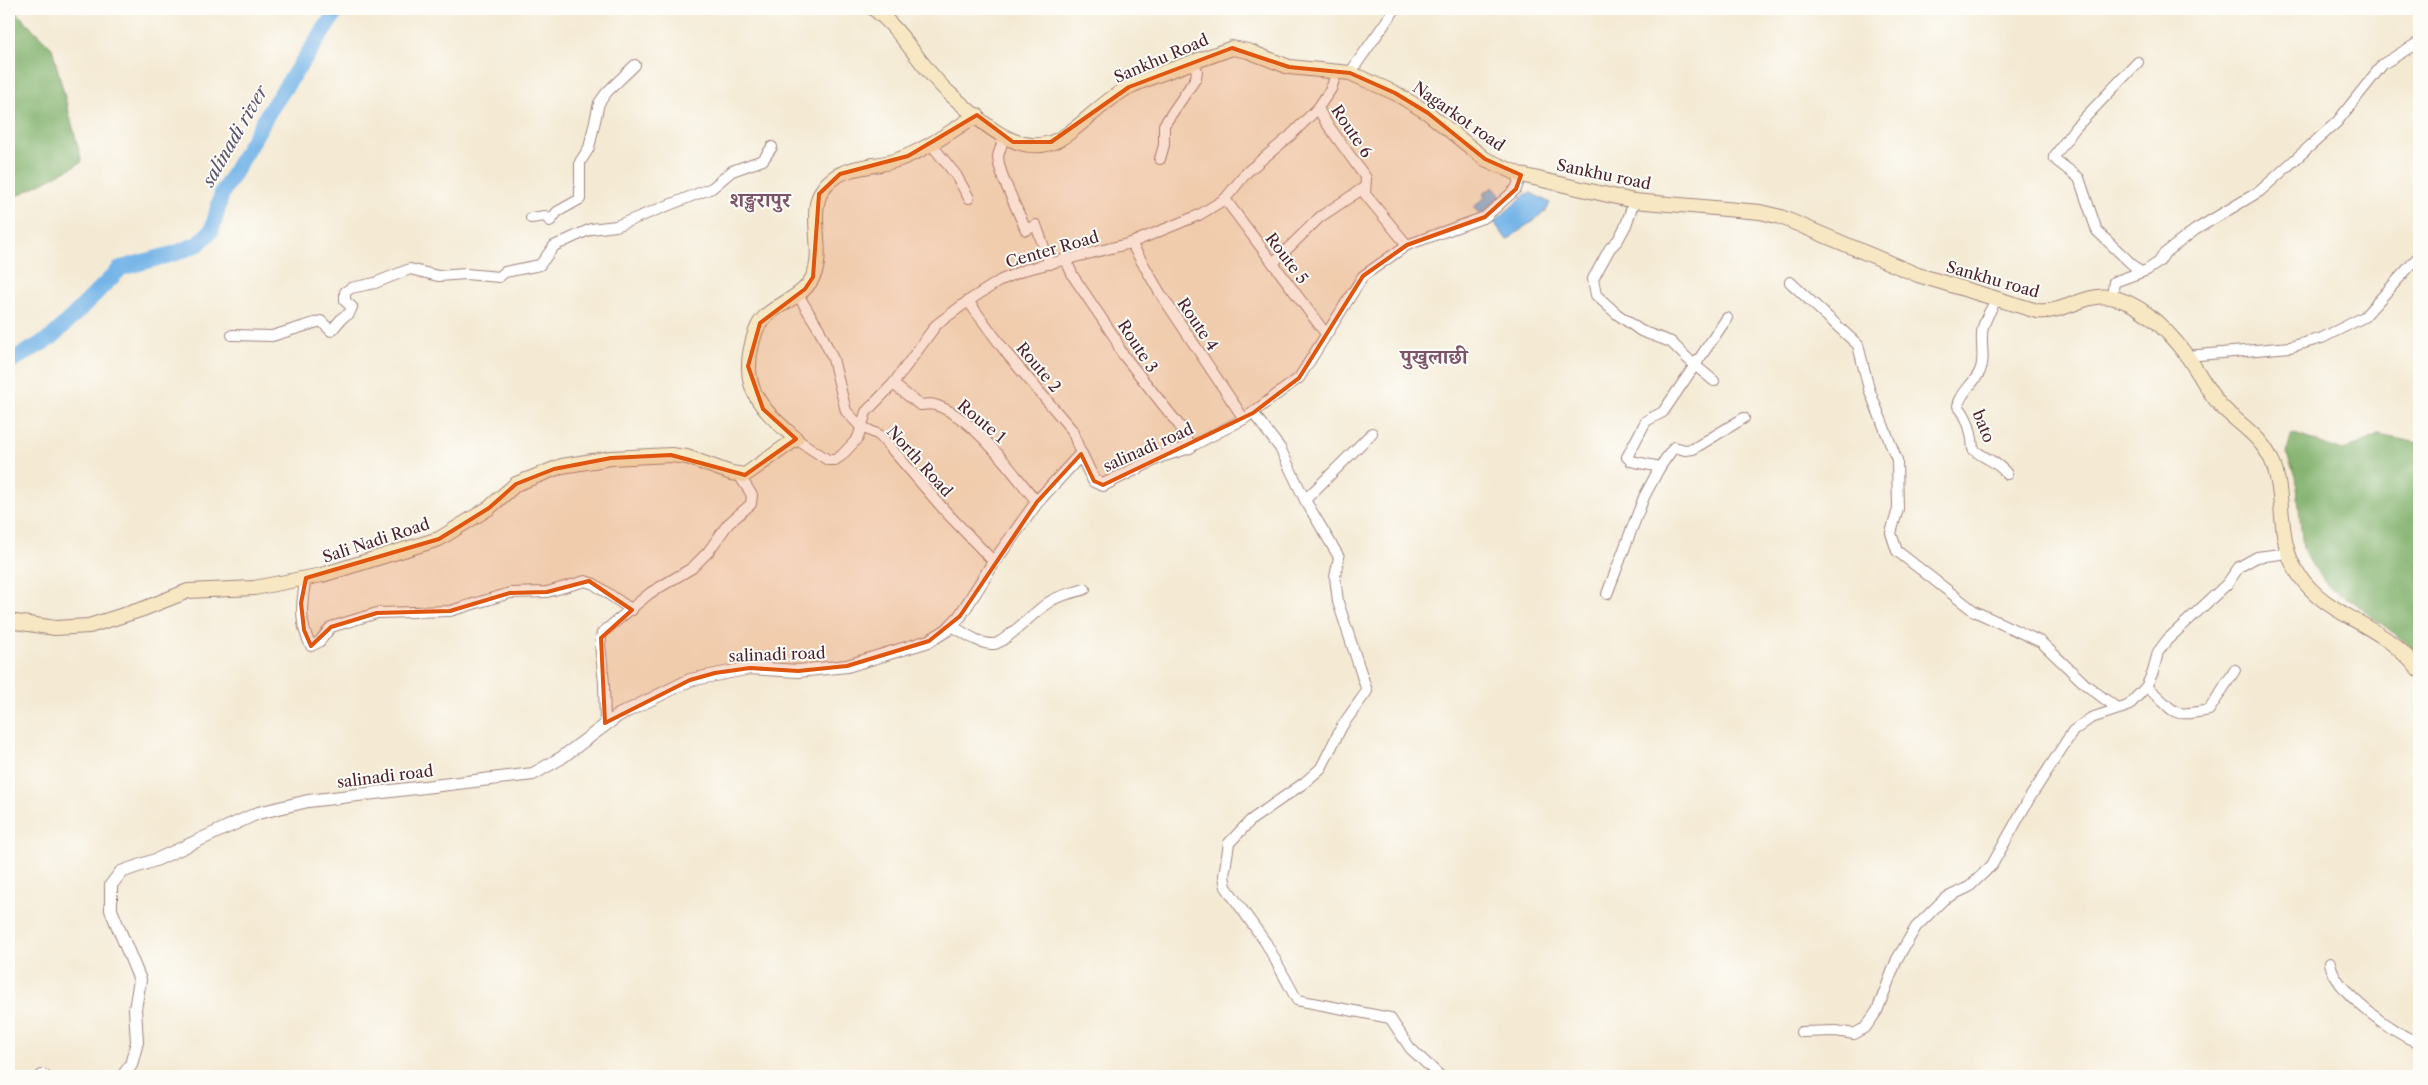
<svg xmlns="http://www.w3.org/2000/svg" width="2428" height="1085" font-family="'Libre Caslon Text','Noto Serif Devanagari',serif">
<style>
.forest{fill:#80b06a;stroke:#65684a}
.water{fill:#75b4e8;stroke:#606a8a}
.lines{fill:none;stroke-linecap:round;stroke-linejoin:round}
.river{stroke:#75b4e8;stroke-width:16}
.minor-casing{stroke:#9f8480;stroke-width:12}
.tertiary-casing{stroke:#9f8480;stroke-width:14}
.secondary-casing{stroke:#9f8480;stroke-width:16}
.minor{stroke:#fff;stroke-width:10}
.tertiary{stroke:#fff;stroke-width:12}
.secondary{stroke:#f7e8c3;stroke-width:14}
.marked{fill:#e0560e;fill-opacity:0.2;stroke:#e0560e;stroke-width:4;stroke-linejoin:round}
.labels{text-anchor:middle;stroke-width:4;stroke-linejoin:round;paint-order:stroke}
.street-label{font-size:16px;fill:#4a1f2b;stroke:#fdfcf7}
.water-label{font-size:18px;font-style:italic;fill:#59536d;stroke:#fdfcf7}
.district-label{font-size:21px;font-weight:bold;fill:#7c5369;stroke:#fdfcf7}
</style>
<rect width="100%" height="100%" fill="#fdfcf7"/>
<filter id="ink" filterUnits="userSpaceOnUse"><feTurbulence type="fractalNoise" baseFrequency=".02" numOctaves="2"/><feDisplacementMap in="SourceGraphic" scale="10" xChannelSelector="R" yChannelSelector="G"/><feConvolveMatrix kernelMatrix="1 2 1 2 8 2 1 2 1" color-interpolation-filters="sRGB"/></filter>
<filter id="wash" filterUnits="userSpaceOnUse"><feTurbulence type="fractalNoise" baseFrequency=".0096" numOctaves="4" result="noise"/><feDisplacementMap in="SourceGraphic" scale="20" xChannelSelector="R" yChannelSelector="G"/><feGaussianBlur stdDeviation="1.12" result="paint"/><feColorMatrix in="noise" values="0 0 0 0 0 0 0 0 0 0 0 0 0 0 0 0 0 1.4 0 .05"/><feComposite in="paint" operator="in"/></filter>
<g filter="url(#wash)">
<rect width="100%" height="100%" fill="#f4ead4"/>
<!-- forest -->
<g class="forest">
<path d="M9,9H13L52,48L82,162L9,200Z"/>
<path d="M2292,433L2343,451L2379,435L2419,443V657L2405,642L2351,600L2332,590L2312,565L2303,549L2296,476L2286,454Z"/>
</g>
<!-- water -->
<g class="water">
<path d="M1493,187L1501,196L1480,216L1474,207L1485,197L1483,194Z"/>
<path d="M1531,193L1550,203L1546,211L1507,240L1494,222L1526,194Z"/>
</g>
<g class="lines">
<!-- river -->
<path class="river" d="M9,362L51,338L121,268L176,253L198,244L212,230L222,193L270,110L338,9"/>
</g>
</g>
<g filter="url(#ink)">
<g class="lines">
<defs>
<g id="minor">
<path d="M2138,62L2075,128L2054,157L2057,161L2079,178L2097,231L2139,271"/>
<path d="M1350,73L1395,9"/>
<path d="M1318,108L1325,121L1366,178L1365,194L1407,245"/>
<path d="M1004,137L998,156L999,164L1003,178L1026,230L1036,225L1050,264"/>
<path d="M931,144L956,175L969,198"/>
<path d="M1160,159L1164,145V125L1196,78L1197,71L1193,63"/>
<path d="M1225,199L1326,334"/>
<path d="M1634,201L1626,225L1618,240L1610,248L1593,279L1596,295L1617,314L1641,331L1671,342L1689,360L1714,381"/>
<path d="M531,218L545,216L550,221L557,212L580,199V162L589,148L599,103L607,92L635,65"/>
<path d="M1131,243L1160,293L1244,419"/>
<path d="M1065,258L1073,276L1115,338L1121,352L1179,425L1190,447L1244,419L1299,378L1363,276L1407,245L1485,217L1516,189L1521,175"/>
<path d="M1273,263L1320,217L1365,187"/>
<path d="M1790,282L1858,345L1869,389L1897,460L1898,509L1891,533L1897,551L1974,611L2041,642L2086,685L2118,709"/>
<path d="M798,295L819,329L833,359L846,411L860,426L879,435L890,447L946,512L994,562"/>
<path d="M2112,297L2114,282L2147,270L2159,262L2164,254L2195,230L2260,191L2337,122L2383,64L2419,42"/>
<path d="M1997,298C1992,308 1982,323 1982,334C1981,346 1985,360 1980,371C1974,384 1960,393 1958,406C1968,417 1972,434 1973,449C1984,459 1996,460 2007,474"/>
<path d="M968,301L1008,355L1072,430L1081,454"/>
<path d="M1727,318L1663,412L1646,421L1627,457L1631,461L1660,467L1674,447L1685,450L1693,449L1744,418"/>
<path d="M232,335L272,336L321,321L331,331L343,317L349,314L352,307L345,301V292L351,288L375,283L410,269L438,276L466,274L499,277L505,272L540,265L554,246L591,229L616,226L712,188L732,171L763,160L772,147"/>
<path d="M2187,356L2290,347L2322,338L2364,317L2419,256"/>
<path d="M893,384L920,405C926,405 930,403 935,405C974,417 1012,472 1037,502"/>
<path d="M1253,413L1280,448L1305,500L1339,557L1335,577L1338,602L1367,691L1342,726L1321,768L1304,783L1251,820L1229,843L1224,876L1226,887L1266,943L1297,1000L1390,1018L1410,1048L1440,1076"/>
<path d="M796,439L828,460H835L841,456L858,438L866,412L893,384L936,325L968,301L1001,280L1024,270L1131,243L1199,215L1225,199L1247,172L1290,136L1318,108L1331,89L1337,71"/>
<path d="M1305,500L1372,433"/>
<path d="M306,578C301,603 299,624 311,646L319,642L331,627L377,613L450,611L510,593L547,592L585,581L594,584L632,610"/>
<path d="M1607,594L1644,497L1660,467"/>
<path d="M952,626C963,632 980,645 994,644C1005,643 1036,610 1049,602C1059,595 1073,593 1085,589"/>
<path d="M2146,687C2178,710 2165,719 2209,710L2235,670"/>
<path d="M605,723L604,683L600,644L602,633L650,593L692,568L708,552L728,524L751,504L752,495L739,475"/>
<path d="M2330,963C2336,993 2392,1032 2419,1043"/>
<path d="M1801,1032L1836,1031L1854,1034L1865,1028L1877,1011L1897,959L1916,927L1944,899L1969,887L1992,865L2029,799L2073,731L2091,718L2128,706L2146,687L2153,672L2158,652L2167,640L2227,584L2239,567L2257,557L2288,553"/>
</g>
<g id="tertiary">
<path d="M42,1076H44"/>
<path d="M123,1076L131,1065L137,1042L135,1009L140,980L111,910V885L121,872L158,859L258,813L308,801L533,774L561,758L619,715L690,680L750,668L798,671L847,666L929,641L947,630L960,616L994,562L1037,502L1081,454L1094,481L1103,485L1161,456L1190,447"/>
</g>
<g id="secondary">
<path d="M874,9C904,32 921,68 949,93C980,120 1023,166 1066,135C1088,120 1106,99 1129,87C1160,72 1199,61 1232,48L1248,51L1289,67L1350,73L1395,93L1428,113L1485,159L1521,175L1634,201L1760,212L1781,217L1918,275L2037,311C2064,314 2084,293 2110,297C2141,302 2169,332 2187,356C2199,372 2207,391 2221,406C2240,425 2261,436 2272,461C2287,498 2275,541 2299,575C2321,607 2352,616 2383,637C2397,646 2409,658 2419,670"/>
<path d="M9,621L55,628L89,626L143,609L188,591L254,588L322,575L439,539L489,508L516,484L562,466L611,458L671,455L687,457L731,473L745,475L796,439C764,410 740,392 752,344C755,332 758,322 768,314C785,300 807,295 815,272C825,242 802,202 832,179C851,165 876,167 897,160C926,150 951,131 977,115"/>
</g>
</defs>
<!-- minor casing -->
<use href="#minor" class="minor-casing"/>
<!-- tertiary casing -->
<use href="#tertiary" class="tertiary-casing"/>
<!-- secondary casing -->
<use href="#secondary" class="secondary-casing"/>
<!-- minor -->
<use href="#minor" class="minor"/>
<!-- tertiary -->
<use href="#tertiary" class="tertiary"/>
<!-- secondary -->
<use href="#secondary" class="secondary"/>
</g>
</g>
<!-- marked area -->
<path class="marked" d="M1232,48L1289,67L1350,73L1395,93L1428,113L1485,159L1521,175L1516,189L1485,217L1407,245L1363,276L1299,378L1253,413L1103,485L1094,481L1081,454L1037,502L960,616L929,641L847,666L798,671L750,668L715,673L690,680L605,723L601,638L632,610L589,581L547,592L510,593L450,611L377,613L331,627L311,646L304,630L301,603L306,578L439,539L489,508L516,484L554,469L611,458L671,455L745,475L796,439L763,409L748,366L760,323L805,289L813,277L819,194L840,174L908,156L977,115L1013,142H1051L1129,87Z"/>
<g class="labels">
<!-- street labels -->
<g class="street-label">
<text transform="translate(1161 58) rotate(-23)" y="6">Sankhu Road</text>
<text transform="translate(1459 116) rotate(35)" y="6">Nagarkot road</text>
<text transform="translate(1352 131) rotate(56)" y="6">Route 6</text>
<text transform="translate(1604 174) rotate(12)" y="6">Sankhu road</text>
<text transform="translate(1052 249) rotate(-16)" y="6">Center Road</text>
<text transform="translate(1287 258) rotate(53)" y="6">Route 5</text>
<text transform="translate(1993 279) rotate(16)" y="6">Sankhu road</text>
<text transform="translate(1198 324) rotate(56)" y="6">Route 4</text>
<text transform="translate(1138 346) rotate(57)" y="6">Route 3</text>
<text transform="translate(1039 367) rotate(50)" y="6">Route 2</text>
<text transform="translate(982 421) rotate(40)" y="6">Route 1</text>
<text transform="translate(1984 426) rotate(68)" y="6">bato</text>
<text transform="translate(1148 447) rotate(-24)" y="6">salinadi road</text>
<text transform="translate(920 461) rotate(48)" y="6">North Road</text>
<text transform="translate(376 540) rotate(-18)" y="6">Sali Nadi Road</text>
<text transform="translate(777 654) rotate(-2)" y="6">salinadi road</text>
<text transform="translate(385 776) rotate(-7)" y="6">salinadi road</text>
</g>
<!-- water labels -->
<g class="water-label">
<text transform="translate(235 136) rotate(-60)" y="6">salinadi river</text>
</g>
<!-- district labels -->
<g class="district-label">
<text x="760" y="207">शङ्खरापुर</text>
<text x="1434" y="364">पुखुलाछी</text>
</g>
</g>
<!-- margin -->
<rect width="2428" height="1085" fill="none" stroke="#fdfcf7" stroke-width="30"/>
</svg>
